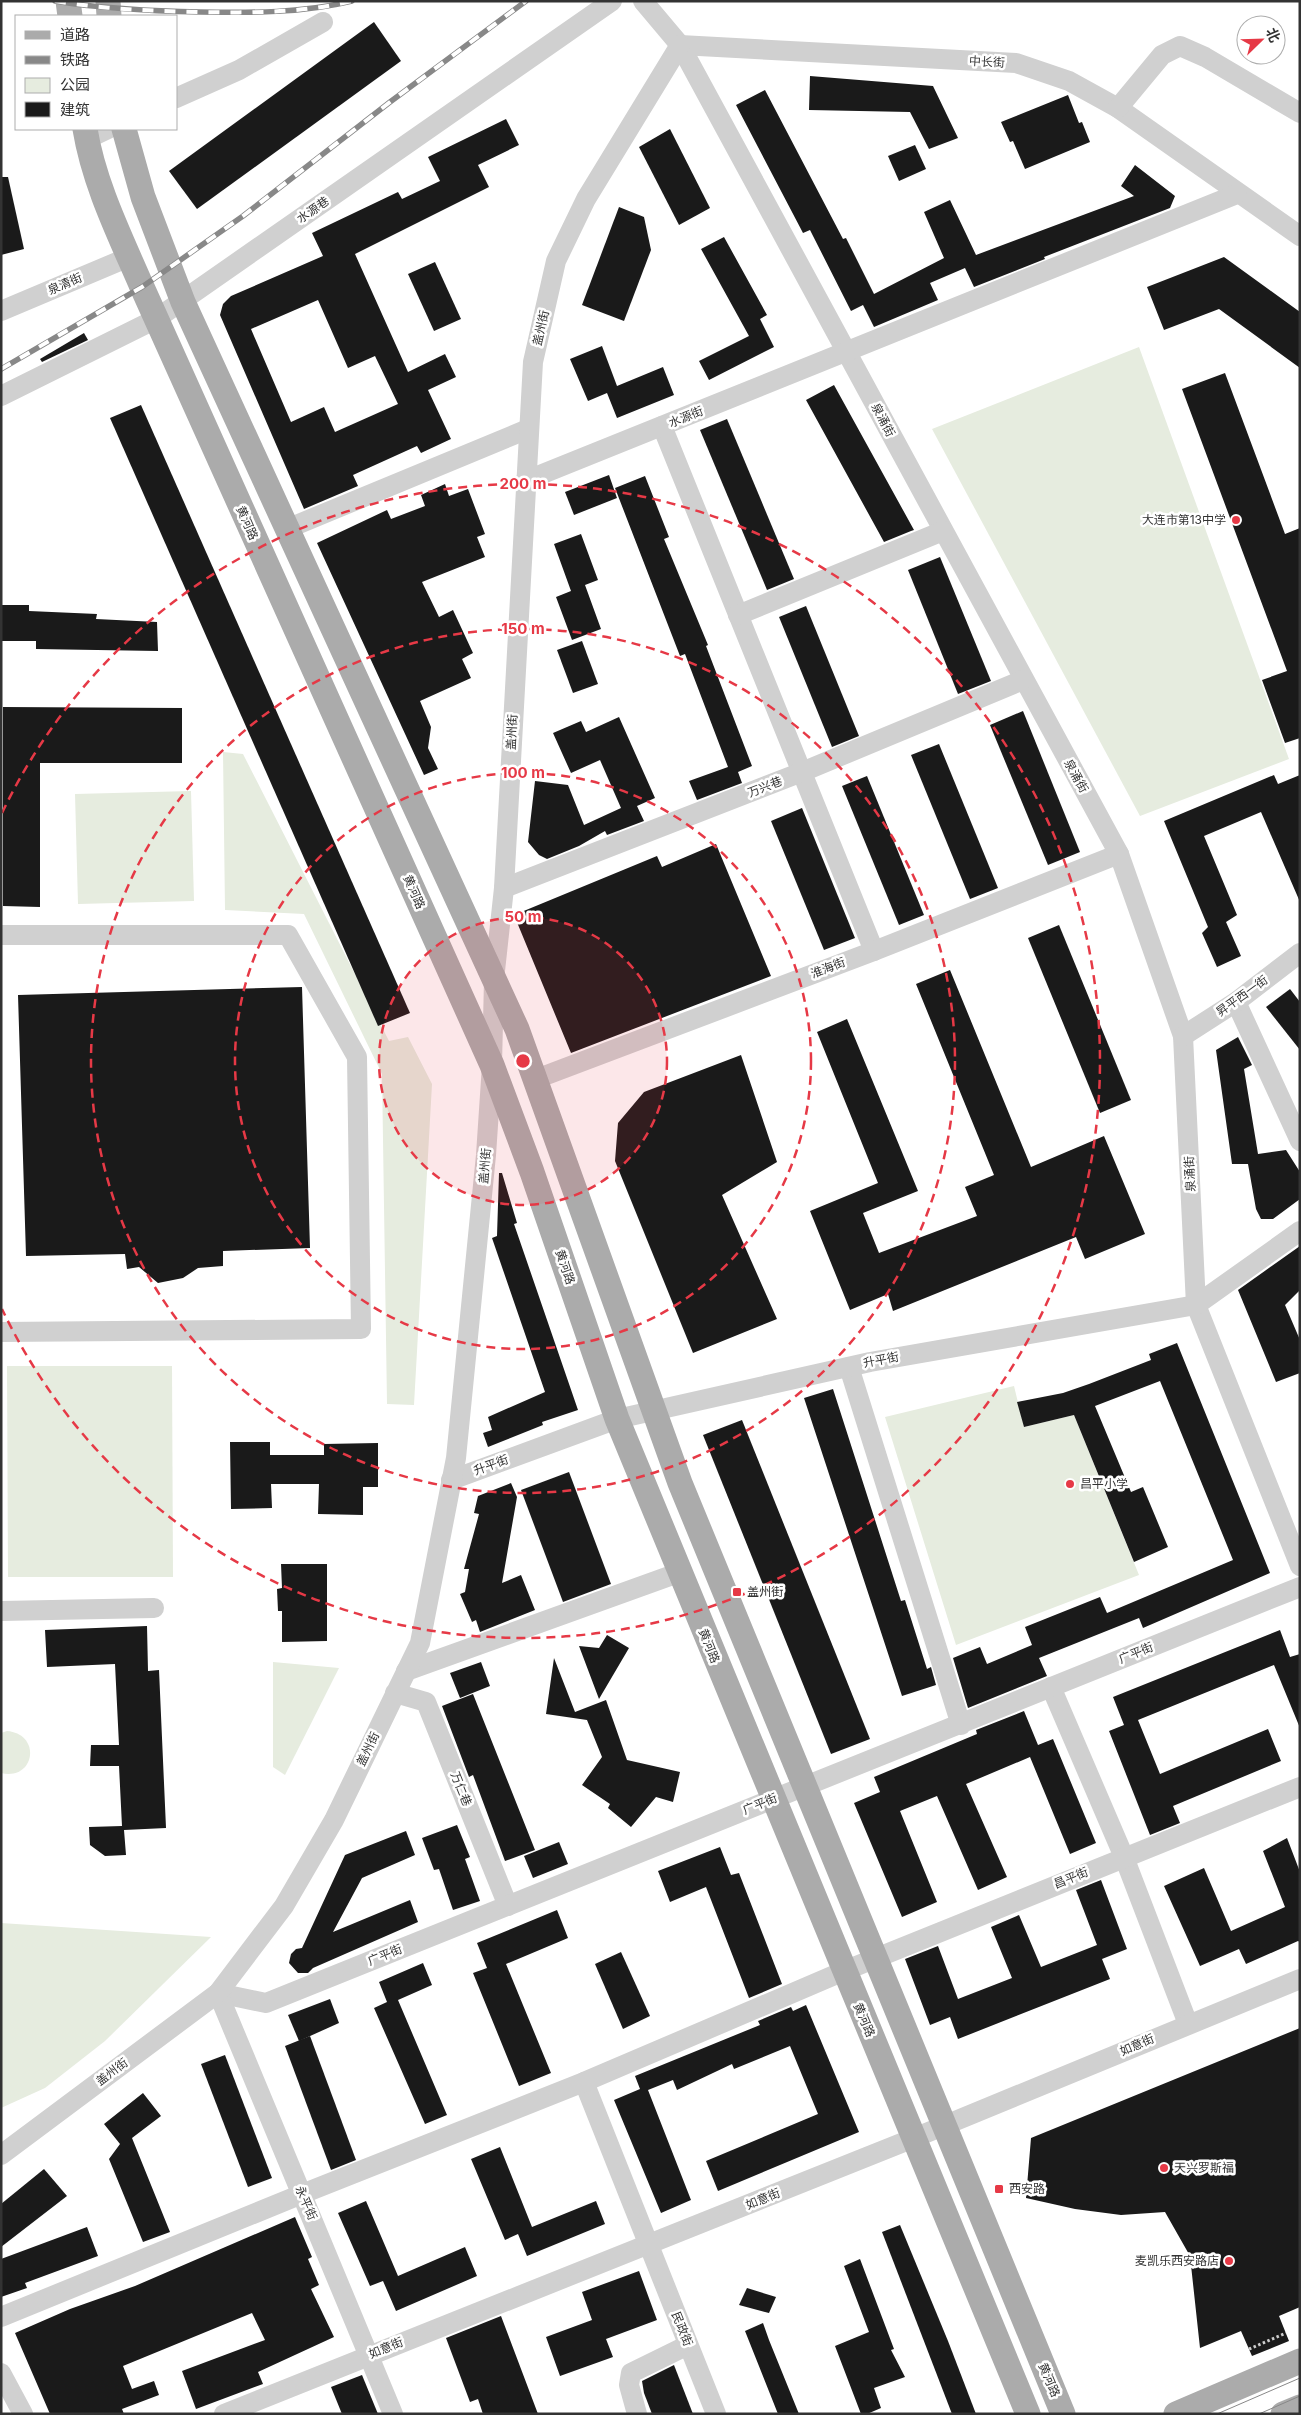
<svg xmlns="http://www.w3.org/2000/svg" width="1301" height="2415" font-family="Inter,'Noto Sans SC',sans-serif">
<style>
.green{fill:#e6ecdf}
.building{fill:#1a1a1a;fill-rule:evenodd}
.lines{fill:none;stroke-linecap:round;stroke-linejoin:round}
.path{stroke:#cdcdcd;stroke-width:3;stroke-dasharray:2.5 2.5;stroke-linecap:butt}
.minor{stroke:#d0d0d0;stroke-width:20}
.major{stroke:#ababab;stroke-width:25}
.tram{stroke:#888;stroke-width:1}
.rail-casing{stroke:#888;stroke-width:5.5}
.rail{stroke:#fff;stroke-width:4;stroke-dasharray:11;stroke-linecap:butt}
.ring{fill:none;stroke:#e63946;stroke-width:2.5;stroke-dasharray:9 6}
.poi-dot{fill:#e63946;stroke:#fff;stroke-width:2}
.labels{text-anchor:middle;stroke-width:5;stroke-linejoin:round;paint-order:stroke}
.street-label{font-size:12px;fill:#333;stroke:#fff}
.poi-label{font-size:12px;fill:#333;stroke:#fff;text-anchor:start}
.centre{fill:#e63946;stroke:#fff;stroke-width:2.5}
.ring-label{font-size:15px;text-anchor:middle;font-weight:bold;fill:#e63946;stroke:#fff;stroke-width:5;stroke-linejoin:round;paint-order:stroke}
</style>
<rect width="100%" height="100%" fill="#fff"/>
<!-- green -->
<g class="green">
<path d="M1139,347L1289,759L1140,816L932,429Z"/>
<path d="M223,752L243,754L389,1041L408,1037L432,1084L414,1405L387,1404L382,1074L304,914L225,910Z"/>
<path d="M191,791L194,901L78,904L75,794Z"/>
<path d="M7,1366H172L173,1577H8Z"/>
<path d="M1014,1386L1024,1427L1074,1415L1139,1575L956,1645L885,1417Z"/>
<path d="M273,1662L339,1668L285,1775L273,1767Z"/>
<path d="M7,1731C42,1734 35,1781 1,1773V1733Z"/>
<path d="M1,1923L211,1937L105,2041L45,2088L1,2108Z"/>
</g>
<!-- building -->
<g class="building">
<path d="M374,22L401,61L197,209L169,171Z"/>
<path d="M810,76L933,86L958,138L929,149L910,112L809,110Z"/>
<path d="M765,90L843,239L846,238L874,294L944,258L924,212L950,200L976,255L1134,196L1121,186L1135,165L1175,196L1170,208L1044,257L1045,259L974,287L965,268L930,283L938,300L874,327L863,305L851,311L810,230L803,233L736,105Z"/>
<path d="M1068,95L1079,123L1082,122L1090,142L1025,169L1013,141L1010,142L1001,122Z"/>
<path d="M506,119L519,145L478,165L489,187L355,254L408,372L445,354L456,377L428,390L451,439L421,453L417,446L353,475L358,486L304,509L220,315L223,304L231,296L323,256L312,233L398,192L402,199L440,181L428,157ZM318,300L348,368L375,356L398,404L335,432L324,407L291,422L251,329Z"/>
<path d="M670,129L710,208L679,225L639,147Z"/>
<path d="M915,145L926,169L899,181L888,156Z"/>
<path d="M1,177H8L24,249L1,255Z"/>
<path d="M619,207L644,217L651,250L624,321L582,305Z"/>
<path d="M724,237L767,315L760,319L774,347L709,380L699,361L749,336L701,249Z"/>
<path d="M1224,257L1300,312V368L1219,309L1164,330L1147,287Z"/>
<path d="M435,262L461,319L434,331L408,274Z"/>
<path d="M84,333L88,340L42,362L40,359Z"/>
<path d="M602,346L617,386L663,367L674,395L617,418L607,393L588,401L570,359Z"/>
<path d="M1225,373L1285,534L1300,528V738L1285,743L1262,680L1287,671L1182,389Z"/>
<path d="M834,385L914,530L911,531L884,542L806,400Z"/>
<path d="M141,405L410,1013L378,1026L110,418Z"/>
<path d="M727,419L794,579L767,590L700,430Z"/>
<path d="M609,475L617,498L574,515L565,492Z"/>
<path d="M645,476L669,537L664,539L708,645L706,646L752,766L738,772L742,783L697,800L689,781L728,767L685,654L680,656L615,488Z"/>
<path d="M445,484L449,496L468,489L485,534L477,537L485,557L422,582L439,617L453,610L473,653L462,659L471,678L420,701L431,727L428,748L438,769L424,775L317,543L387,510L391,519L425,506L421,495Z"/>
<path d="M581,534L598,580L585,585L601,629L572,640L556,597L571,591L554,544Z"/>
<path d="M940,557L991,681L958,694L908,570Z"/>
<path d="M1,605H29V611L97,614L96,619L157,622L158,651L36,649V641H1Z"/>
<path d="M806,606L859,736L832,747L779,617Z"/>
<path d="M582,641L598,684L573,693L557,650Z"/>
<path d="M3,707L182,708V763H40V907L3,906Z"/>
<path d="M1023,711L1080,852L1048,865L990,725Z"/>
<path d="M619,717L655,798L637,806L644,821L607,835L605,831L579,846L547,859L539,855L528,842L535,781L568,785L584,825L621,808L600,760L571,773L553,733L581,721L586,732Z"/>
<path d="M939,744L998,888L970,899L911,755Z"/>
<path d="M1274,775L1278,784L1300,775V902L1261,812L1204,836L1237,915L1226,922L1241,956L1217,967L1202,933L1208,927L1164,821Z"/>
<path d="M867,776L924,915L899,925L842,786Z"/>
<path d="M802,808L855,938L824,950L771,821Z"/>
<path d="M716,844L771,976L571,1053L514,915L657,856L662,867Z"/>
<path d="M1059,925L1131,1100L1100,1113L1028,938Z"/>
<path d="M950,970L1031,1167L1104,1136L1145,1234L1085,1259L1076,1237L893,1311L888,1294L850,1310L810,1211L878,1183L817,1032L847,1019L918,1191L863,1213L879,1253L977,1216L965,1187L994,1175L916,984Z"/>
<path d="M302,987L310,1248L223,1251V1266L198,1268L183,1278L158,1283L139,1267L127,1269L125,1254L26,1256L18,995Z"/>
<path d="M1290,989L1300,1002V1050L1266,1007Z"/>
<path d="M1238,1037L1252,1065L1244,1069L1258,1154L1286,1150L1300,1172V1199L1273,1219H1261L1256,1209L1248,1164H1232L1216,1050Z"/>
<path d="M741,1055L777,1162L722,1195L777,1319L693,1353L615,1161L618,1123L644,1092Z"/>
<path d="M499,1173H502L517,1223L514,1224L578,1410L542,1422L543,1425L488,1447L483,1433L492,1430L488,1417L545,1392L492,1238L497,1236Z"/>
<path d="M1300,1246V1290L1285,1305L1300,1340V1373L1276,1382L1238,1290Z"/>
<path d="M1177,1343L1270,1573L1143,1628L1139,1618L1039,1658L1047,1676L968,1708L953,1658L980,1647L987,1664L1032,1645L1025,1627L1100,1597L1107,1613L1233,1560L1160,1381L1095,1406L1131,1492L1143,1487L1168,1547L1134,1562L1074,1415L1024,1427L1017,1402L1063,1393L1089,1384L1151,1360L1149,1354Z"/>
<path d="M833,1389L901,1601L905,1600L927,1669L931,1667L936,1685L902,1696L804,1398Z"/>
<path d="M742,1420L870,1739L831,1754L703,1435Z"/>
<path d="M230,1442H270V1455H324V1444L378,1443V1487H363V1515L318,1514L319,1484H271L272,1508L231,1509Z"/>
<path d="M569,1472L611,1584L563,1602L521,1490Z"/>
<path d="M511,1483L517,1497L502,1583L521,1575L535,1610L480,1632L476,1620L472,1622L460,1594L465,1592L469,1569H464L479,1514L474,1513L478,1496Z"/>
<path d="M281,1564H327V1641L282,1642V1611H278L277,1589L282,1588Z"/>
<path d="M147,1626L148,1671L159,1670L166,1828L124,1830L126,1855L105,1856L90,1845L89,1827L122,1826L119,1766H90L91,1745H119L115,1664L47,1667L45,1630Z"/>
<path d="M1280,1630L1290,1657L1300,1654V1728L1274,1665L1138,1720L1160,1774L1268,1729L1281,1761L1173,1806L1180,1823L1150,1835L1109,1731L1124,1725L1113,1697Z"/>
<path d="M607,1635L629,1648L599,1699L579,1646L599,1648Z"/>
<path d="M554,1658L575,1712L606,1700L627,1760L680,1772L673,1802L656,1797L631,1827L608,1808L610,1804L582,1785L602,1757L587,1720L546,1714Z"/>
<path d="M481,1662L490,1686L460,1698L450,1673Z"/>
<path d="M473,1694L535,1850L505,1861L473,1775L469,1777L442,1706Z"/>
<path d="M1024,1711L1038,1745L1053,1739L1096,1843L1070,1854L1030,1757L966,1784L1007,1877L978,1890L937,1796L900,1811L937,1902L902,1917L854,1803L880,1792L874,1777L977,1734L976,1730Z"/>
<path d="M457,1825L470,1857L465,1859L480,1901L453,1910L439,1869L434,1870L422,1838Z"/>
<path d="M406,1831L415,1855L362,1878L333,1932L410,1900L418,1922L313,1968L308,1973H298L289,1963L291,1954L296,1949L302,1948L345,1855Z"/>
<path d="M1287,1838L1300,1872V1942L1298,1941L1246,1964L1239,1949L1200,1966L1164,1886L1204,1868L1231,1931L1285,1907L1263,1851Z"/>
<path d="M559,1842L568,1864L533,1878L524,1856Z"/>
<path d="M720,1847L731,1875L739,1873L782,1984L749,1998L706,1887L670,1902L658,1871Z"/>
<path d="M1101,1880L1127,1949L1102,1959L1110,1979L958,2039L950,2017L930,2025L905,1959L938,1946L958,1999L1012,1978L991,1927L1019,1915L1041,1967L1097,1945L1076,1890Z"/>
<path d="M557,1910L568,1938L506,1964L551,2073L519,2086L473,1973L487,1968L477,1943Z"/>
<path d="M621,1952L650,2016L623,2029L595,1964Z"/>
<path d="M423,1963L432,1985L398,2000L447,2115L425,2124L374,2008L387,2002L379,1982Z"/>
<path d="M330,1999L339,2023L299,2041L288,2015Z"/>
<path d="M806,2005L859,2132L718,2191L706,2161L818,2114L790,2046L734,2069L732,2064L677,2090L673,2080L648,2090L691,2200L661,2213L614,2100L640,2089L635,2076L760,2025L758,2021L791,2007L793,2011Z"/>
<path d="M1300,2028V2307L1279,2316L1289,2341L1252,2356L1241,2331L1200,2348L1190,2256L1165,2212L1121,2215L1075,2209L1026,2198L1031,2138Z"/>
<path d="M310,2036L356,2160L331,2170L285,2046Z"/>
<path d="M225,2055L272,2178L248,2187L201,2064Z"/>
<path d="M143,2093L161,2116L132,2138L170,2232L143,2242L109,2159L120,2144L104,2124Z"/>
<path d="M500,2147L532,2227L596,2201L605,2224L527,2256L518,2234L505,2240L471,2159Z"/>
<path d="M44,2169L67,2196L1,2247V2204Z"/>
<path d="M366,2201L398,2276L465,2247L477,2276L396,2311L383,2281L370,2286L338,2213Z"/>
<path d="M295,2217L312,2257L308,2259L319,2285L311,2289L334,2337L258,2372L263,2384L196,2409L182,2371L265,2340L252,2313L123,2366L132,2389L154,2381L159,2395L122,2409L124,2414H50L15,2333L70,2309L135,2286Z"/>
<path d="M900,2225L948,2341L976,2414H952L882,2232Z"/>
<path d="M87,2227L98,2256L25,2283L27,2288L1,2297V2259Z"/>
<path d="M860,2259L894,2349L891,2350L905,2377L874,2388L881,2408L867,2414H861L835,2346L869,2332L844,2266Z"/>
<path d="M639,2271L657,2320L606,2339L613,2357L560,2376L546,2337L592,2320L582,2292Z"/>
<path d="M747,2288L776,2297L769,2313L739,2305Z"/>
<path d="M501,2316L538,2414H483L478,2399L470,2402L446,2338Z"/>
<path d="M763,2323L769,2340L799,2414H778L745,2331Z"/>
<path d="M674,2365L693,2414H652L644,2393L642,2381Z"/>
<path d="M362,2375L378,2414H342L331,2387Z"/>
</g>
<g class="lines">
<!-- path -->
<path class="path" d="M1249,2349L1286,2333"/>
<!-- minor -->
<g class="minor">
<path d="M643,1L680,45L1119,854L1183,1036L1196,1305L1300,1566"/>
<path d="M680,45L1016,63L1069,81L1118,108L1300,236"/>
<path d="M176,98L239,70L323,22"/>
<path d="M1118,108L1162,55L1180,46L1205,57L1300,113"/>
<path d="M87,139L108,129"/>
<path d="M1,311L129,257"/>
<path d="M1,396L156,319L612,1"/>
<path d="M662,426L874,951"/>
<path d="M525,481L1237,194"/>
<path d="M289,528L528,429"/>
<path d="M738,615L943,531"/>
<path d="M504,888L802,772L1023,680"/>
<path d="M1,935H288L357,1057L361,1329L1,1332"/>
<path d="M1236,1002L1300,1141"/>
<path d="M1183,1036L1236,1002L1300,953"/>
<path d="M536,1079L874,951L1119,854"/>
<path d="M849,1367L961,1725"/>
<path d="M451,1480L617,1419L870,1362L1196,1305L1300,1231"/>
<path d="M1,1611L154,1608"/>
<path d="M406,1671L678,1573"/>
<path d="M1051,1687L1124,1857L1188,2024"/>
<path d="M395,1693L426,1702L508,1906"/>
<path d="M218,1993L266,2003L1300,1587"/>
<path d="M218,1993L393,2414"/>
<path d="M584,2082L716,2414"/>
<path d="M1,2155L218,1993L284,1906L334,1820L420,1643L456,1458L486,1155L492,1065L494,980L504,888L533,362L556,261L586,199L680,45"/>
<path d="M1,2317L302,2194L584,2082L844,1971L1300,1787"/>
<path d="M1,2373L23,2414"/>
<path d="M224,2414L914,2138L1300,1979"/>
<path d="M637,2414L629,2385L631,2373L688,2345"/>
</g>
<!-- major -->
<g class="major">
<path d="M68,1L70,16"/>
<path d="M108,1L109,16"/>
<path d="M85,129C94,184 120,236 142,287L492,1065L532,1172L617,1419L1028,2414"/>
<path d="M124,129L143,197L183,302L517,1029L680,1483L1063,2414"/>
<path d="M1176,2414L1300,2361"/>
<path d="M1283,2414L1300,2407"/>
</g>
<!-- tram -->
<g class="tram">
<path d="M1217,2414L1300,2378"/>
<path d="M1259,2414L1300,2396"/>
</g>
<defs>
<g id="rail">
<path d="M55,1C103,9 151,11 200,12C251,13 303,13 352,1"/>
<path d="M1,369L142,287L243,216L390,102L526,1"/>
</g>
</defs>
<!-- rail casing -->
<use href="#rail" class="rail-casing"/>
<!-- rail -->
<use href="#rail" class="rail"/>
</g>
<!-- distance rings -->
<circle cx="523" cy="1061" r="144" fill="#e63946" fill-opacity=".12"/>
<g class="ring">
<circle cx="523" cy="1061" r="144"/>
<circle cx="523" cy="1061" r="288"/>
<circle cx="523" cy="1061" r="432"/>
<path d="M2 813A577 577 0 1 1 2 1309"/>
</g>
<!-- markers -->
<g class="poi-dot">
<circle cx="1236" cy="520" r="5"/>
<circle cx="1070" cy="1484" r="5"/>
<rect x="732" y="1587" width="10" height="10" rx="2.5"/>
<circle cx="1164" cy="2168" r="5"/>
<rect x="994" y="2184" width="10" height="10" rx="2.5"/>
<circle cx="1229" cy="2261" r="5"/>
</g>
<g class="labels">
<!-- street labels -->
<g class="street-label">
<text transform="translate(987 62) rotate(3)" y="4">中长街</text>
<text transform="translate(313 210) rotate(-35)" y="4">水源巷</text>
<text transform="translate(65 284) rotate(-23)" y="4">泉清街</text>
<text transform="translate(541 328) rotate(-77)" y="4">盖州街</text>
<text transform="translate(686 417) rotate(-22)" y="4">水源街</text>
<text transform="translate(883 420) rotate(62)" y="4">泉涌街</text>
<text transform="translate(247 523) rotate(66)" y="4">黄河路</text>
<text transform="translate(512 732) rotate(-87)" y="4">盖州街</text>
<text transform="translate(1076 776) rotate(61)" y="4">泉涌街</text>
<text transform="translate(765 787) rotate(-21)" y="4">万兴巷</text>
<text transform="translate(414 892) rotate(66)" y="4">黄河路</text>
<text transform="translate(828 968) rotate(-21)" y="4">淮海街</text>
<text transform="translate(1242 996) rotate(-36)" y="4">昇平西一街</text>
<text transform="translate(485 1166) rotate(-85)" y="4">盖州街</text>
<text transform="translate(1190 1174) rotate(-93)" y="4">泉涌街</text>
<text transform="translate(565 1267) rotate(71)" y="4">黄河路</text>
<text transform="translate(881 1360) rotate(-11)" y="4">升平街</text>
<text transform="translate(491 1465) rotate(-20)" y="4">升平街</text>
<text transform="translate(709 1646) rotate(68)" y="4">黄河路</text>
<text transform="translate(1136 1653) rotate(-22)" y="4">广平街</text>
<text transform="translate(368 1749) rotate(-64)" y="4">盖州街</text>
<text transform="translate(461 1789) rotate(68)" y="4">万仁巷</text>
<text transform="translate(760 1804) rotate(-22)" y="4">广平街</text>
<text transform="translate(1071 1878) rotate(-22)" y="4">昌平街</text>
<text transform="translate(385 1955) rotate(-22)" y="4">广平街</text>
<text transform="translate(864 2020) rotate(67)" y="4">黄河路</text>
<text transform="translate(1137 2045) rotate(-23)" y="4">如意街</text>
<text transform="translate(112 2072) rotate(-37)" y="4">盖州街</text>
<text transform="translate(763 2199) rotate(-22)" y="4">如意街</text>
<text transform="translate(306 2203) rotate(67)" y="4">永平街</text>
<text transform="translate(682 2329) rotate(68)" y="4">民政街</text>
<text transform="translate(386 2348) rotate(-22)" y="4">如意街</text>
<text transform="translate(1049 2380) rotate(67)" y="4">黄河路</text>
</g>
<!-- poi labels -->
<g class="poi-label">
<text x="1226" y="524" text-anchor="end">大连市第13中学</text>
<text x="1080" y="1488">昌平小学</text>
<text x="747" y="1596">盖州街</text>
<text x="1174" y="2172">天兴罗斯福</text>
<text x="1009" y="2193">西安路</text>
<text x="1219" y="2265" text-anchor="end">麦凯乐西安路店</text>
</g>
</g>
<circle cx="523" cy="1061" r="8" class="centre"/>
<g class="ring-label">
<text x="523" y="489">200 m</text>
<text x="523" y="634">150 m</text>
<text x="523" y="778">100 m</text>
<text x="523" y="922">50 m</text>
</g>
<!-- border -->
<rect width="1301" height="2415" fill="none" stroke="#333333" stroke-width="5"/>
<!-- legend -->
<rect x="15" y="15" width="162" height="115" fill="#ffffff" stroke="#adadad"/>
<rect x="25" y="31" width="25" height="8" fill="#ababab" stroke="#adadad"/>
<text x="60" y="40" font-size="15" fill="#333333">道路</text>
<rect x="25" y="56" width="25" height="8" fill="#888888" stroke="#adadad"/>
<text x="60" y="65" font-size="15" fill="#333333">铁路</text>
<rect x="25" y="78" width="25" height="15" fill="#e6ecdf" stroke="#adadad"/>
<text x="60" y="90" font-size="15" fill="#333333">公园</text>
<rect x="25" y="102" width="25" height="15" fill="#1a1a1a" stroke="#adadad"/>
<text x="60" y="115" font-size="15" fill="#333333">建筑</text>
<!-- north arrow -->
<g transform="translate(1261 40) rotate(67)"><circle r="24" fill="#ffffff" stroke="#adadad"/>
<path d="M0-4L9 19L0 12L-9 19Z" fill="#e63946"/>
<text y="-8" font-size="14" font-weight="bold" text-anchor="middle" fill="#333333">北</text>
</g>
</svg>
